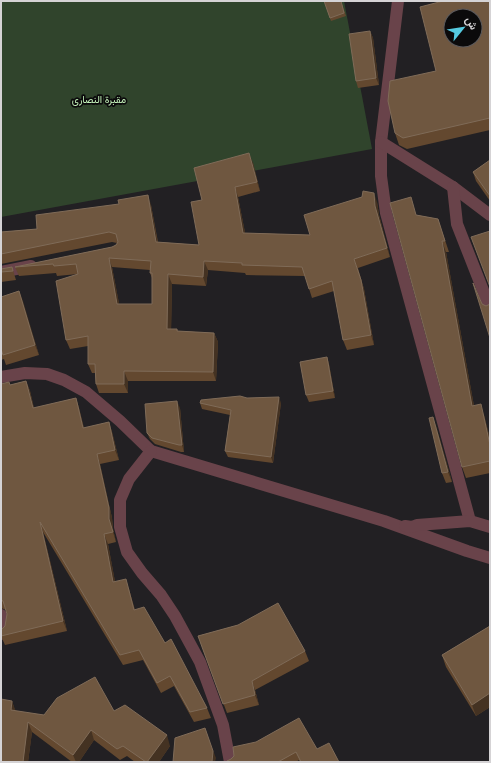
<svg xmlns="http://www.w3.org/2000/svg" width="491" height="763" font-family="Lato,Vazirmatn,sans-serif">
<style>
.green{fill:#30442c}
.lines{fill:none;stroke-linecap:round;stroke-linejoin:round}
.street{stroke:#69434a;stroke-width:12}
.wall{fill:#63482f;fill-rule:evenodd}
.shaded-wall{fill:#443222}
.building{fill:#6f5740;stroke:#7f6b58;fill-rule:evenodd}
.labels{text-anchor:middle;stroke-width:3.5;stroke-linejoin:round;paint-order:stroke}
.park-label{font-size:10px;fill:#c2f0b8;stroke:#0b0a0b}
</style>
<rect width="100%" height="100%" fill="#222023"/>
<!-- green -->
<path class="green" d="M1,1H344L372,149L1,217Z"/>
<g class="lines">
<!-- street -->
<g class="street">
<path d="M398,1L381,142V176L386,213L470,521"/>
<path d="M381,142L453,187L490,215"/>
<path d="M453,187L457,224L490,308"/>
<path d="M1,272L31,266"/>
<path d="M1,377L25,373L47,374L64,380L86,392L120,421L151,451L384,521L467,551L490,558"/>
<path d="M151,451L129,479L120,500V527L127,552L142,573L161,595L175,616L200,662L223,725L230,762"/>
<path d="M405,526L412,527L417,525L470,521L490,527"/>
<path d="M1,615L3,625L1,634"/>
</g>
</g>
<!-- wall -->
<g class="wall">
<path d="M324,1H341L346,16L331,21Z"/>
<path d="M490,1V130L407,149L399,145L395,133L436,71Z"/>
<path d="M370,31L373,38L379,85L358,88L356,81Z"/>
<path d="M490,160V201L476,181L473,172Z"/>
<path d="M253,163L260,191L238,197L245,233L310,235L377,202L379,215L390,257L358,268L364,289L374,345L347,350L343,340L334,291L312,298L305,276L246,275L245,273L208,270L206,286L172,284L171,329H177L178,331L214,333L218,342L216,381H128V393H99L96,384L95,373H92L88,364V346L70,349L66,340L78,274L57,276L56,273L19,276L15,267L112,247L116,245L117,243L112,242L1,264V232L37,229L151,205L158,242L199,245L202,200ZM112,267L150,270V273L152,278V304H119Z"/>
<path d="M417,215L438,219L449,252H446L474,406L484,415L490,439V473L466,478L462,467Z"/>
<path d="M12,267L16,280L1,282V269Z"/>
<path d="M19,291L39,355L6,365L4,359L1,360V297Z"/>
<path d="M327,357L329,364L335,398L309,402L306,395Z"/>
<path d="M26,381L30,391L34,408L76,398L79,408L84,428L109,422L112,432L119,460L100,464L112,518L113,529L116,542L108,544L115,582L129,589L135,610L165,643L207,708L211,718L194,722L174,686L161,693L143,660L123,665L43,532L67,631L5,645L1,636L5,626L7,614L6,610L1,608V384L10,385Z"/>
<path d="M247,398L281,403L273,463L228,457L225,451L230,415L202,409L200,403Z"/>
<path d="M180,408L184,452H181L155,444L150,439L147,433Z"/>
<path d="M436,426L452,482L446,483L442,473Z"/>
<path d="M238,625L305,651L309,661L255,690L259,705L227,713L198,636Z"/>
<path d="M490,626V707L476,716L446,667L442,655Z"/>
<path d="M12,701L15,711L44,715L114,711L170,746L159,762H135L127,756L120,760L94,740L79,762H72L32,732L28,762H1Z"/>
<path d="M317,749L339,762H300L299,760L296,762H227V761Z"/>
</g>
<!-- shaded-wall -->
<g class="shaded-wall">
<path d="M370,31L373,38L379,85L376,78Z"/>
<path d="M249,153L253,163L260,191L257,182Z"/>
<path d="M235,187L238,197L247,242L243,233Z"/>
<path d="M374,193L377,202L379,215L390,257L387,248L375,206Z"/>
<path d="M148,195L151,205L159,251L156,242Z"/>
<path d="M442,241L446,252L476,417L472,406Z"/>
<path d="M109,258L112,267L121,313L117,304Z"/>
<path d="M354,259L364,289L374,345L371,335Z"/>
<path d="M204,261L208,270L206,286L203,277Z"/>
<path d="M168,274L172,284L171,338L167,329Z"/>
<path d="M19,291L23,301L39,355L35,345Z"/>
<path d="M214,333L218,342L216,381L213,372Z"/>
<path d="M327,357L329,364L335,398L333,391Z"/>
<path d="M124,371L128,381V393L124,384Z"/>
<path d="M26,381L30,391L36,418L33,408Z"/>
<path d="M279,397L281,403L273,463L271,457Z"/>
<path d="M76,398L79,408L86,438L83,428Z"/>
<path d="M177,401L180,408L184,452L182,445Z"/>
<path d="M481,404L484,415L490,439V445Z"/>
<path d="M433,417L436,426L452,482L448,472Z"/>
<path d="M109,422L112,432L119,460L115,450Z"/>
<path d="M97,454L100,464L112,518L113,529L116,542L109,519Z"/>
<path d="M40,522L43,532L67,631L63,621Z"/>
<path d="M104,534L108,544L117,592L113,582Z"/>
<path d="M126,579L129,589L137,620L134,610Z"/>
<path d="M252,681L255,690L259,705L255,695Z"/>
<path d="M490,693V707L476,716L472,705Z"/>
<path d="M12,701L16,712L11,710Z"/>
<path d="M28,722L32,732L28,762H23Z"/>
<path d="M91,730L94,740L79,762H76L73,755Z"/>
<path d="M167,735L170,746L159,762H147Z"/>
<path d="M207,735L216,758L215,762H212Z"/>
</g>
<!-- building -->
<g class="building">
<path d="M324,1H341L344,13L330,18Z"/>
<path d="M443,1H490V118L403,138L395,133L388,101L390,81L436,71L420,7ZM451,16H475V40H451Z"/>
<path d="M370,31L376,78L356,81L349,34Z"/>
<path d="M249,153L257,182L235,187L243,233L310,235L304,215L362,197L363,191L374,193L375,206L387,248L354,259L361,280L371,335L343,340L332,281L309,289L302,267L242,265V263L204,261L203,277L168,274L167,329H177V331L214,333L213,372L124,371V384H96L95,364H88V336L66,340L56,281L78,274L76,264L54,266L53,264L15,267L112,247L116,245L118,242L116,234L109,232L1,254V232L37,229L36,215L119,204L118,200L148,195L156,242L199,245L191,202L202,200L194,168ZM109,258L151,261L150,273H152V304H117Z"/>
<path d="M490,160V196L473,172Z"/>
<path d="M411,197L416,215L438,219L445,241H442L472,406L481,404L490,445V461L462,467L390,203Z"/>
<path d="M490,231V287L471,237Z"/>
<path d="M12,267L13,271L1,272V269Z"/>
<path d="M473,283L482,304L486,306L490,304V338Z"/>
<path d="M19,291L35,345L3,355L1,349V297Z"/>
<path d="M327,357L333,391L306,395L300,362Z"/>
<path d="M26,381L33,408L76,398L83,428L109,422L115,450L97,454L109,508V519L113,532L104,534L113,582L126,579L134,610L144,607L165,643L171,639L207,708L190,712L170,676L157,683L139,650L120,655L40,522L63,621L1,636V630L5,626L7,614L3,601L1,600V384L9,382L10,385Z"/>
<path d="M240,396L247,398L279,397L271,457L225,451L231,410L200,403L201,400Z"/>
<path d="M177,401L182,445H179L152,438L147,433L145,404Z"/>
<path d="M433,417L448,472L442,473L429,418Z"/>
<path d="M278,603L305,651L252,681L255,695L223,704L198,636L238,625Z"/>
<path d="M490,626V693L472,705L442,655Z"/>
<path d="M95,677L114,711L125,705L167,735L147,762H146L123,746L117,749L91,730L73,755L28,722L23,762H1V699L12,701L11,710L44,715L57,698Z"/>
<path d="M299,718L317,749L329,743L339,762H301L296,752L278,762H227V761L231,759L234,756L233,747L256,742Z"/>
<path d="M205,728L213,751L212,762H173L175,738Z"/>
</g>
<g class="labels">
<!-- park labels -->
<g class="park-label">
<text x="99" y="103">مقبرة النصارى</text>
</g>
</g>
<!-- border -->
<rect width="491" height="763" fill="none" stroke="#d5d3d5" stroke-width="4"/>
<!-- north arrow -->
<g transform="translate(463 28) rotate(60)"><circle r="19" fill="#0b0a0b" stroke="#5c5a5c"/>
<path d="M0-3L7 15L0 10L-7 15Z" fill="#55cae0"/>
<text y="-6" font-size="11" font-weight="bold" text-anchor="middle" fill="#d5d3d5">ش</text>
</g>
</svg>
